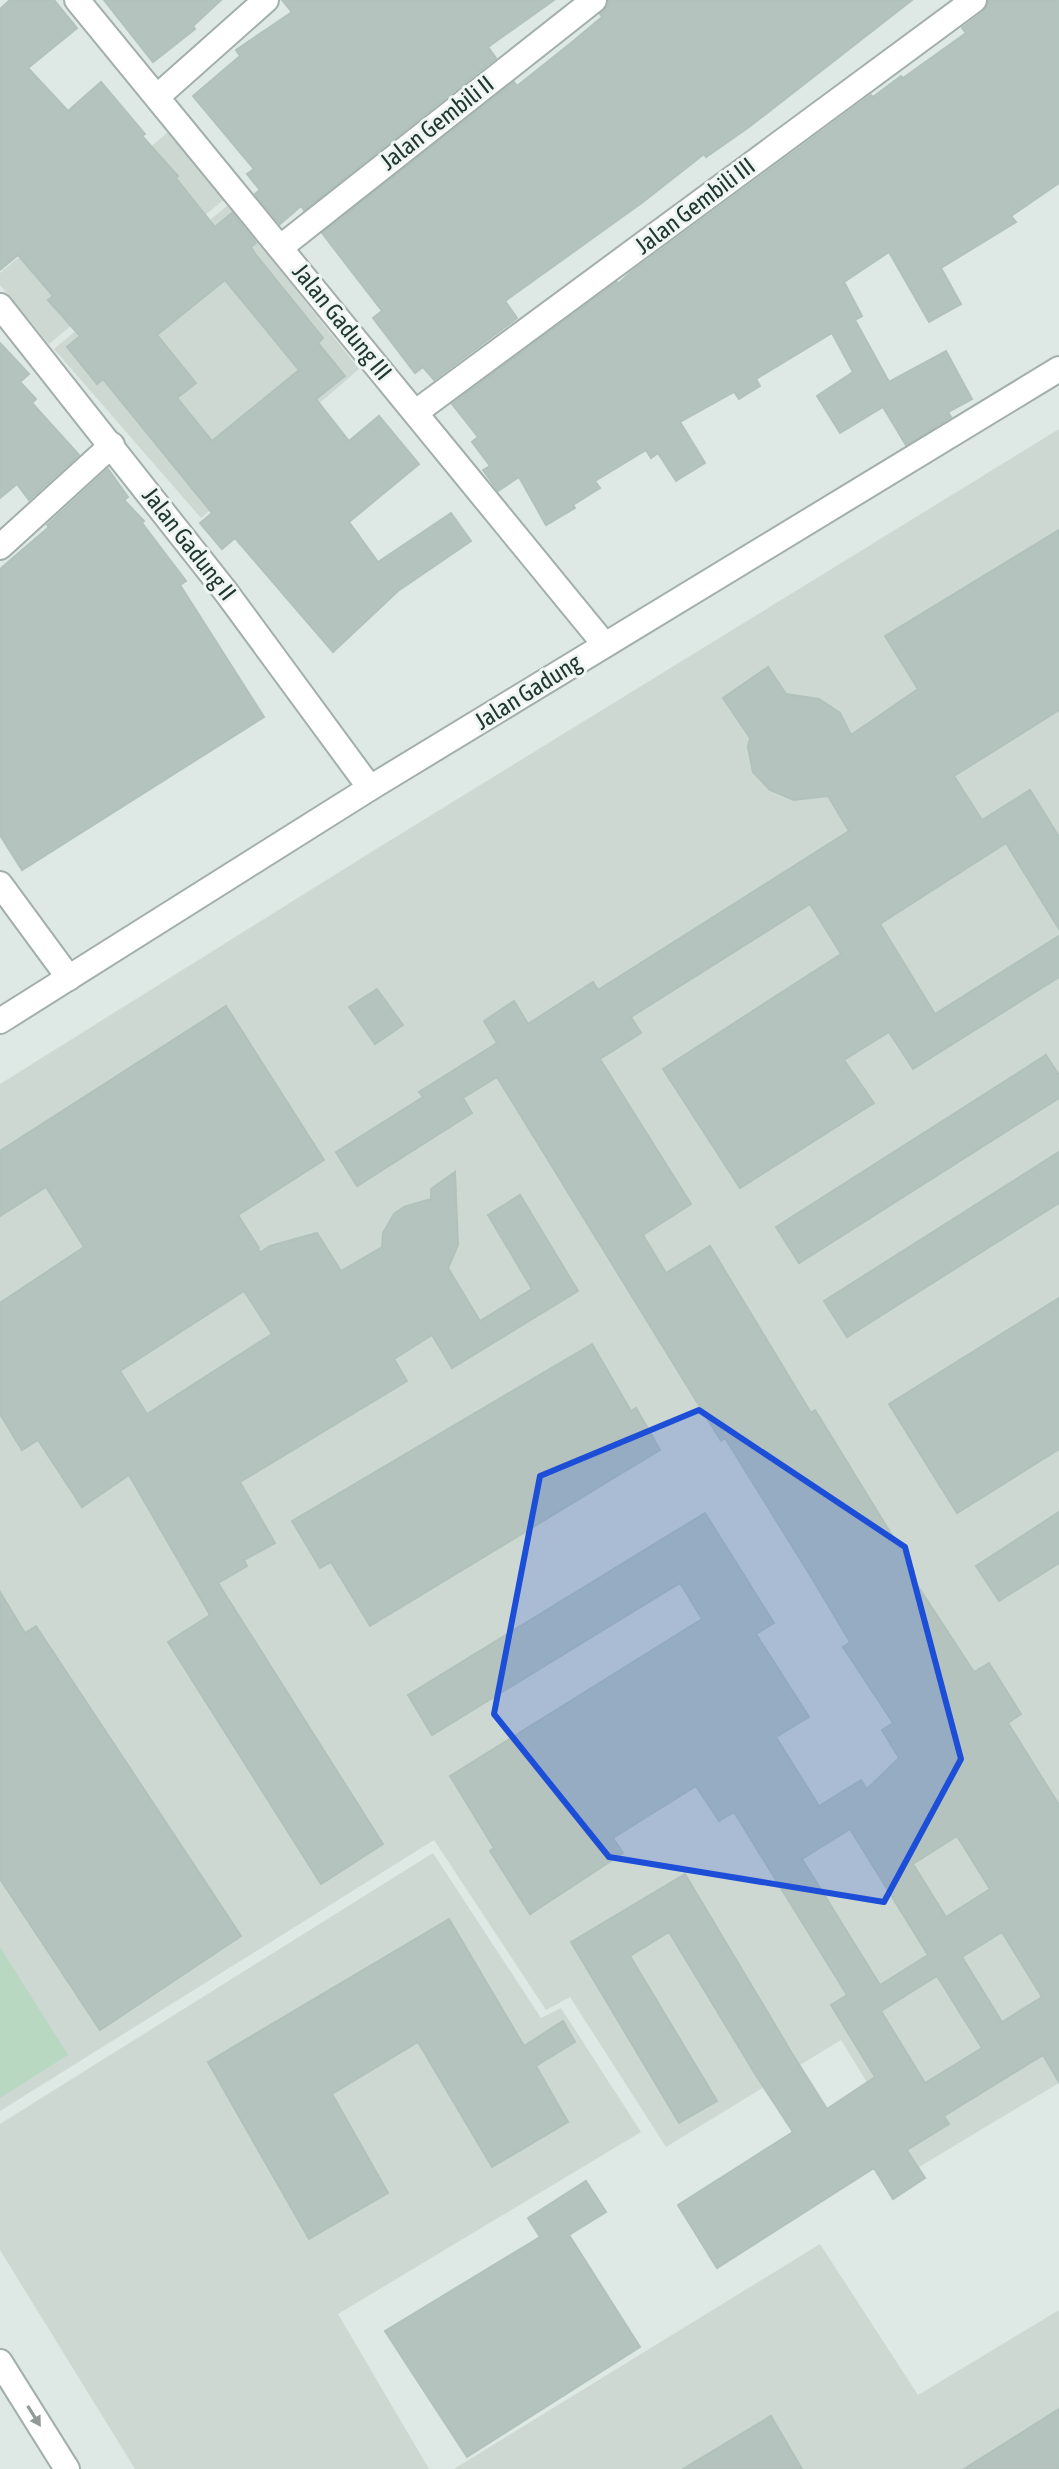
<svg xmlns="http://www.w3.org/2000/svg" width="1059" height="2469" font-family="'Asap Condensed',sans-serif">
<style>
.built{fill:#cdd8d3}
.green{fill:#b8d8c1}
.building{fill:#b4c3bd;stroke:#b1c1bb;stroke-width:2;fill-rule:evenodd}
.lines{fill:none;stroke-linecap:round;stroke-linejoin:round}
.minor-casing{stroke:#a2afab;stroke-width:28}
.minor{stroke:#fff;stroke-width:24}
.oneway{fill:#909b98}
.marked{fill:#1d4ed8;fill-opacity:0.2;stroke:#1d4ed8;stroke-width:6;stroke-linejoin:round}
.labels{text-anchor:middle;stroke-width:6;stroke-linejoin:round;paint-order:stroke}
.street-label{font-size:24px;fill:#213731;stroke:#eef5f2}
</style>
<rect width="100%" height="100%" fill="#dee8e4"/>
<!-- built -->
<g class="built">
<path d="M172,129L227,197L49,344L0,285V273Z"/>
<path d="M228,205L359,369L241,471L247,480L201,518L54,349Z"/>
<path d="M1059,429V2083L919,2167L841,2040L666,2147L570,1997L546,2010L434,1840L0,2111V1084L381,846Z"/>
<path d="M433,1853L541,2018L561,2008L641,2132L338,2314L429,2469H135L0,2250V2124Z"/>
<path d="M820,2244L918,2395L1059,2310V2469H454Z"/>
</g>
<!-- green -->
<path class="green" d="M0,1947L68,2055L0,2098Z"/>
<!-- building -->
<g class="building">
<path d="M10,0H54L77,28L28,68L68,111L101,82L145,134L142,136L178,176L176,178L215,227L232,213L256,243L251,247L256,255L323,338L318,343L345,376L316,399L349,441L379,416L419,464L349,522L378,562L451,513L471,541L398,591L333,652L235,538L222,549L200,523L212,513L103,379L97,384L67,347L80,336L48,300L53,296L18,255L0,270V9ZM225,280L299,370L212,441L177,398L196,383L157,335Z"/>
<path d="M104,0H221L193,26L195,29L153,62Z"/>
<path d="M282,0H554L488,47L496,58L304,210L301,206L280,224L255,194L260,190L247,174L254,169L193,96L240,56L236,50L292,12Z"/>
<path d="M609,0H912L749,127L706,157L704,154L643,202L505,301L517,318L434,380L423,367L415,373L373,318L382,311L322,233L514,82L517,86L571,43L602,17L600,14L608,6Z"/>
<path d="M989,0H1059V183L1011,216L1016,222L941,268L961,304L929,322L889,252L844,282L862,316L855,320L889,382L946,351L972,399L948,412L951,417L906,445L883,407L840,433L817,396L853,372L832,333L756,379L760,386L739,399L734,392L680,422L705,463L676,481L658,453L651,458L646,450L595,481L600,488L573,505L575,508L546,525L519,477L498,491L483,470L490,466L472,442L478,437L452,404L617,282L618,284L631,272L871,95L873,97L901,76L903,78L966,33L962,28L983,12Z"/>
<path d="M0,343L29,374L20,382L36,399L32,403L79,455L29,500L17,484L0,498Z"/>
<path d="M108,469L128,497L124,500L144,521L142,523L186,581L180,585L264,717L22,870L0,835V569L49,527L47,525Z"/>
<path d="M1059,530V710L954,776L982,820L1030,790L1059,837V929L1006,843L880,924L935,1014L1059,936V977L913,1069L889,1032L844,1060L874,1103L740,1188L663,1069L841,954L810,904L631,1017L641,1033L600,1059L691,1204L643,1235L666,1273L710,1246L811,1413L815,1410L914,1571L910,1574L974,1672L989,1663L1021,1714L1008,1723L1059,1805V2082L1043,2055L944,2116L949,2124L907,2150L925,2178L893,2199L874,2168L717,2268L678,2205L793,2132L757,2077L669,1932L630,1956L717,2101L679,2123L571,1942L685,1874L793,2055L827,2109L875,2077L831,2005L847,1995L734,1812L719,1821L696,1786L613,1838L623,1853L530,1914L490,1851L494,1848L450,1776L702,1619L680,1583L432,1735L408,1695L705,1513L774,1623L756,1634L809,1717L776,1737L819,1806L861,1780L867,1789L899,1758L882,1730L893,1723L843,1647L850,1642L813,1580L725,1438L721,1441L497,1077L463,1098L472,1113L357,1186L336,1152L423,1097L419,1092L497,1043L484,1021L514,1001L528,1024L593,982L598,990L849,831L828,796L794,800L770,790L753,772L748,747L750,738L723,698L768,667L786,694L819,699L840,713L851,735L918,689L885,636ZM850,1829L928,1955L880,1985L802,1859ZM957,1836L990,1889L946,1917L913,1864ZM1002,1932L1042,1997L1002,2022L962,1957ZM937,1976L982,2048L925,2083L881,2011Z"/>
<path d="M377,989L403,1025L375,1044L349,1007Z"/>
<path d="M226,1006L324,1160L238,1215L259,1248L257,1250L261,1252L270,1246L317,1233L341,1271L382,1247L383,1233L394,1214L404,1207L431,1199V1189L455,1172L458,1245L448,1268L480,1321L532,1289L488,1215L520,1195L578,1291L452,1368L432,1335L394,1359L407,1381L240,1482L275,1543L244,1560L247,1566L218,1583L383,1844L321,1884L168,1642L210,1615L129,1475L82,1507L38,1440L22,1450L0,1414V1303L84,1247L46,1187L0,1216V1151ZM244,1291L272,1334L147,1414L120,1371Z"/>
<path d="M1046,1055L1059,1075V1098L799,1263L776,1227Z"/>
<path d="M1059,1152V1203L847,1337L824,1301Z"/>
<path d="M1059,1298V1449L957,1513L889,1404Z"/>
<path d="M592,1344L631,1411L636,1408L660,1450L370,1626L331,1562L320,1568L292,1521Z"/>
<path d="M1059,1512V1563L999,1601L976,1566Z"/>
<path d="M0,1592L25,1633L36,1626L241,1936L100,2030L0,1879Z"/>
<path d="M449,1919L524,2046L563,2021L575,2042L536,2066L568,2122L492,2167L418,2042L332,2094L388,2193L309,2239L208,2062Z"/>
<path d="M586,2181L606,2212L569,2235L640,2347L467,2457L385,2331L540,2237L528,2218Z"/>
<path d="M1059,2409V2469H964Z"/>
<path d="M771,2416L802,2469H683Z"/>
</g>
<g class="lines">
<defs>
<g id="minor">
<path d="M77,0L605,645"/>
<path d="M158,96L266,0"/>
<path d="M281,247L594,0"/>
<path d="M0,306L226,592L370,788"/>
<path d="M416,412L974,0"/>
<path d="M0,547L112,445"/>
<path d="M0,884L69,978"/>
<path d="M0,1021L370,788L1059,369"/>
<path d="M0,2362L67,2469"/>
</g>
</defs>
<!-- minor casing -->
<use href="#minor" class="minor-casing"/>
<!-- minor -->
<use href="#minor" class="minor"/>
</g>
<!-- one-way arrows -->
<defs><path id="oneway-solid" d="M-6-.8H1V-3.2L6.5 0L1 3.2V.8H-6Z" transform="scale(2)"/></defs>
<use class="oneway" href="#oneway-solid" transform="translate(34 2416) rotate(58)"/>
<!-- marked area -->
<path class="marked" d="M699,1410L905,1547L961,1759L884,1902L609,1857L494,1714L540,1476Z"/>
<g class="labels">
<!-- street labels -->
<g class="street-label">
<text transform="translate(437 123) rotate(-38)" y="8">Jalan Gembili II</text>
<text transform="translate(695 206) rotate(-37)" y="8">Jalan Gembili III</text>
<text transform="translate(342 322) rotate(51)" y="8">Jalan Gadung III</text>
<text transform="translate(189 544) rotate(52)" y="8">Jalan Gadung II</text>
<text transform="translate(528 692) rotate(-32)" y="8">Jalan Gadung</text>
</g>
</g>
</svg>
